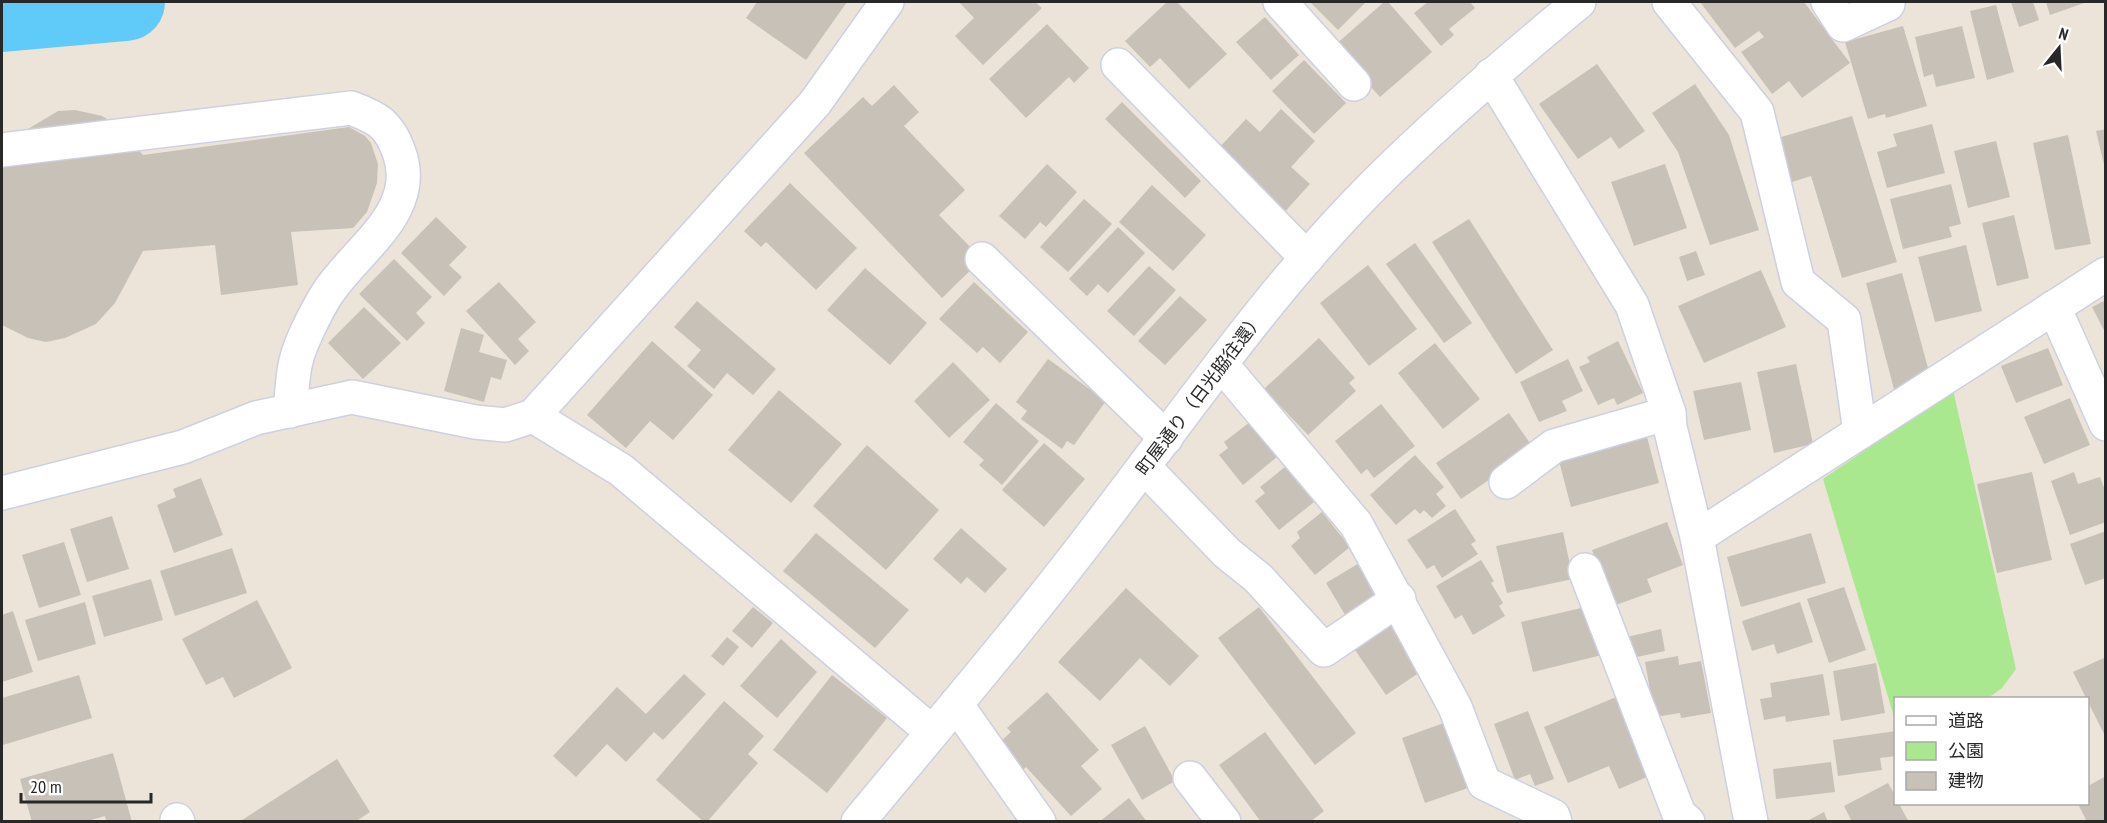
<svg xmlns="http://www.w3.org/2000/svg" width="2107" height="823" font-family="'PT Sans Narrow','Noto Sans JP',sans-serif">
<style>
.green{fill:#a9e88e}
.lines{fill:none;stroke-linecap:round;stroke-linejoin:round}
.river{stroke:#60caf9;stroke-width:78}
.building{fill:#c7c1b8}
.minor-casing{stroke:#cdd0e3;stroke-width:36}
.minor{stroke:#fff;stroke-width:33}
.labels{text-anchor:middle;stroke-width:4.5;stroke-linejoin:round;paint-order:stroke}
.street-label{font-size:18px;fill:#282828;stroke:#fff}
</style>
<rect width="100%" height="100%" fill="#ece4d8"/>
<!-- green -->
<path class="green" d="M1953,390L2016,669L2002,688L1988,698H1896L1895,720L1823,479Z"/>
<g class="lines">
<!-- river -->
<path class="river" d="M2,13L126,2"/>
</g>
<!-- building -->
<g class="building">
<path d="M757,2H847L806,60L746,18Z"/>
<path d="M959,2H1035L1042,8L983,65L955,36L974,18Z"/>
<path d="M1167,2H1177L1227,54L1189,89L1160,58L1150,67L1125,41Z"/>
<path d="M1310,2H1366L1338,30Z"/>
<path d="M1384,2H1388L1432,52L1380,97L1334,46Z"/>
<path d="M1428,2H1470L1475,8L1449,29L1454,35L1441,46L1414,13Z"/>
<path d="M1700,2H1804L1850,63L1802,98L1789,81L1772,94L1741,52L1764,37L1759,31L1735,48Z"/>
<path d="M2011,2H2033L2039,20L2019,27Z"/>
<path d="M2046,2H2087L2050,15Z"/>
<path d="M1996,5L2014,72L1987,80L1970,11Z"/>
<path d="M1265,17L1299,55L1271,80L1236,42Z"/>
<path d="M1047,24L1089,68L1074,83L1069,77L1026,118L989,79Z"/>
<path d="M1903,26L1927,106L1886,118L1885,114L1868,119L1845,42Z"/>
<path d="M1962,26L1975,78L1936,87L1933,74L1924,77L1915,37Z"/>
<path d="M1304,60L1346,103L1314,134L1272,91Z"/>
<path d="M1597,64L1645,131L1619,149L1611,137L1578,159L1539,104Z"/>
<path d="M1695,84L1729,135L1759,230L1710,245L1678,152L1652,113Z"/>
<path d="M894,85L919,112L904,126L965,190L939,215L982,259L942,298L804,153L863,97L872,106Z"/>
<path d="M1122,102L1201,181L1185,198L1105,119Z"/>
<path d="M1281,109L1315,141L1291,167L1310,184L1280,217L1218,149L1246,119L1260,132Z"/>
<path d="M75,110L102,116L117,125L143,155L349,127L365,136L371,143L378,164L377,183L367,212L353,228L291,232L298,285L221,295L215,245L143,251L115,303L96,324L65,338L46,342L28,338L2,325V163L28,129L58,111Z"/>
<path d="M1852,116L1897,262L1842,278L1811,176L1792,182L1778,138Z"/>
<path d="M1932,124L1945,173L1887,188L1877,152L1897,146L1893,134Z"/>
<path d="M2106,129V169H2105L2096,131Z"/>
<path d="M2068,135L2091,244L2055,250L2033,143Z"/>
<path d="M1996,141L2010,197L1968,208L1954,151Z"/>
<path d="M1047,164L1077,192L1046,227L1040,222L1025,239L999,216Z"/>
<path d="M1665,164L1687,228L1634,246L1611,182Z"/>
<path d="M790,183L857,248L816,290L766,242L761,247L744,231Z"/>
<path d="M1951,184L1961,224L1949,227L1952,237L1903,249L1890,199Z"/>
<path d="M1152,185L1206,235L1173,271L1119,222Z"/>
<path d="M1084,199L1112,224L1068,272L1040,247Z"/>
<path d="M2014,215L2029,278L1997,286L1982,223Z"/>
<path d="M436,217L467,247L449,265L462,277L444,296L401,253Z"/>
<path d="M1469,219L1553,350L1516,374L1432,242Z"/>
<path d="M1118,227L1145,253L1108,293L1098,284L1087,296L1069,279Z"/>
<path d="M1415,243L1472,323L1444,343L1386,264Z"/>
<path d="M1966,245L1982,311L1935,322L1918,257Z"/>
<path d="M1696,251L1705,275L1687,281L1679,257Z"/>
<path d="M394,259L432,297L416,313L425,323L407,341L359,294Z"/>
<path d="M1368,265L1417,329L1369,366L1320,303Z"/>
<path d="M1149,266L1176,290L1134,336L1107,311Z"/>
<path d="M865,268L927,323L890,365L827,310Z"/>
<path d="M1761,270L1786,327L1704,363L1678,306Z"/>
<path d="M1902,273L1928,368L1895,393L1866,283Z"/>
<path d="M499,282L536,322L518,339L529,351L515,365L466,311Z"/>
<path d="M974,282L1028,332L1000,363L983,347L977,353L939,319Z"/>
<path d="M1180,296L1207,320L1165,365L1138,341Z"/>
<path d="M2106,300V334L2092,307Z"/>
<path d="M697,301L776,369L753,395L727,373L714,389L687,366L701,350L674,327Z"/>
<path d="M364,307L401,343L363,379L328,343Z"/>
<path d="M461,328L484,335L479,352L507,360L501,380L491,377L484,402L444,391Z"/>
<path d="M1319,338L1355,378L1349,383L1356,391L1308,435L1264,389Z"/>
<path d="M652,341L713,395L673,440L650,421L626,448L587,415Z"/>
<path d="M1618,341L1643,393L1617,405L1614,398L1598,405L1579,367L1590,362L1587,357Z"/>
<path d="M1435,343L1480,399L1443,429L1398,373Z"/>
<path d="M2048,348L2063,385L2016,403L2001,366Z"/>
<path d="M1048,359L1106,401L1074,445L1067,441L1062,449L1021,419L1027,411L1016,402Z"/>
<path d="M1568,359L1583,391L1562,401L1567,411L1539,422L1520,382Z"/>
<path d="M953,362L990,400L949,438L914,401Z"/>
<path d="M1796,364L1813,444L1774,453L1757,372Z"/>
<path d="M1741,382L1751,430L1704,440L1693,391Z"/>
<path d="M779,390L842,444L791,503L728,450Z"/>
<path d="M2070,398L2090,445L2044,464L2024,417Z"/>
<path d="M996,403L1039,441L1002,485L979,465L984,460L963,442Z"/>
<path d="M1381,404L1415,446L1374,478L1367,469L1361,474L1335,441Z"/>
<path d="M1509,413L1534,449L1461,499L1436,463Z"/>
<path d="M1250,422L1278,456L1243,485L1219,455L1228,448L1224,442Z"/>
<path d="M1646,433L1659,483L1571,507L1558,457Z"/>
<path d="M1044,443L1085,479L1044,527L1002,490Z"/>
<path d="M867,445L939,510L886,570L813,506Z"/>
<path d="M1415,455L1444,487L1436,494L1446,506L1432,518L1424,510L1420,514L1415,509L1396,525L1370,495Z"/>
<path d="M1285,467L1314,502L1279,530L1255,501L1265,493L1260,487Z"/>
<path d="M2032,472L2052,560L1997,573L1977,484Z"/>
<path d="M2074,472L2078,484L2100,477L2106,493V522L2070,535L2051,481Z"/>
<path d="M201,478L223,535L174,553L157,505L176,497L173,489Z"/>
<path d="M1455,509L1476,541L1471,544L1478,554L1442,578L1434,565L1427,569L1407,540Z"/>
<path d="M1322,512L1350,547L1315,575L1291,546L1300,538L1297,532Z"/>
<path d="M112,516L129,569L87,582L70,529Z"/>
<path d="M1667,522L1683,565L1647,579L1652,592L1613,606L1592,550Z"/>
<path d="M961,528L1007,569L985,593L967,577L961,584L933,559Z"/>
<path d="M2106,531V578L2085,585L2070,544Z"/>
<path d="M1563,532L1573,579L1507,593L1496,546Z"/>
<path d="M816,533L909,610L875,648L783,571Z"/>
<path d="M1811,533L1826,583L1741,607L1727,557Z"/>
<path d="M64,542L81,595L39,608L22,555Z"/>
<path d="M232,548L247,593L175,616L160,571Z"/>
<path d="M1481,560L1494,581L1491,583L1503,603L1499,606L1505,616L1473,635L1462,615L1455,619L1436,586Z"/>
<path d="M1361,562L1384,602L1350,623L1326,583Z"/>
<path d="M151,579L163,620L104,637L92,596Z"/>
<path d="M1844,587L1866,650L1829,663L1807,599Z"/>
<path d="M1126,588L1199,656L1170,686L1140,658L1100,701L1058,662Z"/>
<path d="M257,600L292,668L234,698L223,677L206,685L182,639Z"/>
<path d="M85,602L96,644L38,661L25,620Z"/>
<path d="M1800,602L1813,642L1777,654L1774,644L1752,651L1742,621Z"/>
<path d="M1590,606L1602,655L1533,672L1521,622Z"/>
<path d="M753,607L773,623L752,648L732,631Z"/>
<path d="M1259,607L1356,733L1315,765L1218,638Z"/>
<path d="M13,611L33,672L2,682V615Z"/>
<path d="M1392,620L1426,668L1386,695L1353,647Z"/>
<path d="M1661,629L1665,651L1632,658L1627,637Z"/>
<path d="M727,637L739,647L723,666L711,656Z"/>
<path d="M781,639L817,672L777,718L740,686Z"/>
<path d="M1678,656L1679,665L1701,661L1711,713L1681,718L1680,713L1655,717L1645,662Z"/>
<path d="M2106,657V738L2073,672Z"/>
<path d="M1876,663L1885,713L1841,721L1833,671Z"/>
<path d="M684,674L706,694L663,740L654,732L626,762L607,744L576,777L553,756L617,687L646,714Z"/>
<path d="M1823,674L1830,715L1786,722L1785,716L1764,720L1760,699L1772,697L1770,683Z"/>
<path d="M79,675L92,718L3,745L2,698Z"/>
<path d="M832,675L887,718L827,793L773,750Z"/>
<path d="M1047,692L1099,750L1081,766L1102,789L1071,816L1026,767L1016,777L991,750L1011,732L1007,728Z"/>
<path d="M1621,695L1654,774L1619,789L1609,766L1568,783L1544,727Z"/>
<path d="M724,701L764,736L748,754L758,763L707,822H704L656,780Z"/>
<path d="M1528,711L1554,779L1535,786L1530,774L1515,780L1494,724Z"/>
<path d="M1444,723L1468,788L1425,803L1402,738Z"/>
<path d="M1145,726L1175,781L1142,800L1111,745Z"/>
<path d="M1896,731V756L1880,758L1882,770L1838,776L1833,740Z"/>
<path d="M1265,732L1324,811L1310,822H1261L1219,765Z"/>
<path d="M113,753L132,822H107L105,816L84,822H32L20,779Z"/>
<path d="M337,759L370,812L355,822H239Z"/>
<path d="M1831,762L1835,792L1776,799L1773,769Z"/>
<path d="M2106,776V822H2087L2078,804H2088V786Z"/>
<path d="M1888,783L1896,797V804H1899L1909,822H1852L1844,806Z"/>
<path d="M1129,798L1147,822H1099Z"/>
<path d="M1824,812L1828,822H1805Z"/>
</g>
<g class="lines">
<defs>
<g id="minor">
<path d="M1280,2L1354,84"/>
<path d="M1669,2L1757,112L1798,282L1844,320L1860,432"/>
<path d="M1828,2L1843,25L1888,4"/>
<path d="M1118,65L1307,258"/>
<path d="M1491,75L1632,305L1669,413L1670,427L1697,537L1751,822"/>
<path d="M2,150L351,108C378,118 389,124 399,152C421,212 355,250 327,294C317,310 300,343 296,361C292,377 292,394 290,411"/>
<path d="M982,259L1166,438"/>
<path d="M2054,307L2106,424"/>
<path d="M1222,365L1356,524L1455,707L1484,783L1553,816L1555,822"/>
<path d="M533,416L621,470L932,732"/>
<path d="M1144,467L1227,553L1258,578L1324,650L1399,599"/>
<path d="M1506,482L1554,446L1669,413"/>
<path d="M2,493L183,447L256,418L352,397L475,422L505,425L533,416L815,103L887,2"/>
<path d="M1697,537L2106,274"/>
<path d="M1585,570L1679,814L1688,822"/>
<path d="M956,704L1039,822"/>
<path d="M1190,778L1224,822"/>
<path d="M177,820L178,822"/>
<path d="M858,822C940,723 1024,625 1101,523C1189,408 1272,287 1374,185C1439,120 1509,60 1579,2"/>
</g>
</defs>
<!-- minor casing -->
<use href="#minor" class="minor-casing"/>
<!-- minor -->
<use href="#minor" class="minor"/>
</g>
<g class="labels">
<!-- street labels -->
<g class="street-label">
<text transform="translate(1200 394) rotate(-53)" y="6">町屋通り（日光脇往還）</text>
</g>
</g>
<!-- border -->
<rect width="2107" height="823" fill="none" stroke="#282828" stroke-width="6"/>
<!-- legend -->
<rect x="1894" y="697" width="195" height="108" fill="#ffffff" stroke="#a9a9a9" stroke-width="1.5"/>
<rect x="1906" y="716" width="30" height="9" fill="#ffffff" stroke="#a9a9a9" stroke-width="1.5"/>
<text x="1948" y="727" font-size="18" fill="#282828">道路</text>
<rect x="1906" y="742" width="30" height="18" fill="#a9e88e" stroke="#a9a9a9" stroke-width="1.5"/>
<text x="1948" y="757" font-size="18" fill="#282828">公園</text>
<rect x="1906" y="772" width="30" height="18" fill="#c7c1b8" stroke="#a9a9a9" stroke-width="1.5"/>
<text x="1948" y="787" font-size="18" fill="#282828">建物</text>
<!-- north arrow -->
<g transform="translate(2059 48) rotate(18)" stroke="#ffffff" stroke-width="4.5" paint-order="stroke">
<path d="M0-4.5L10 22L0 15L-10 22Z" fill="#282828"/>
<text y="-9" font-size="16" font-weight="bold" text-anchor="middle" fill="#282828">N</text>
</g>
<!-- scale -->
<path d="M21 793v9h130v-9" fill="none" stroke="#282828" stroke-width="3"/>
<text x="30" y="793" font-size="18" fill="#282828" stroke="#ffffff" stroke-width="4.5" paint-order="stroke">20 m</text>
</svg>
